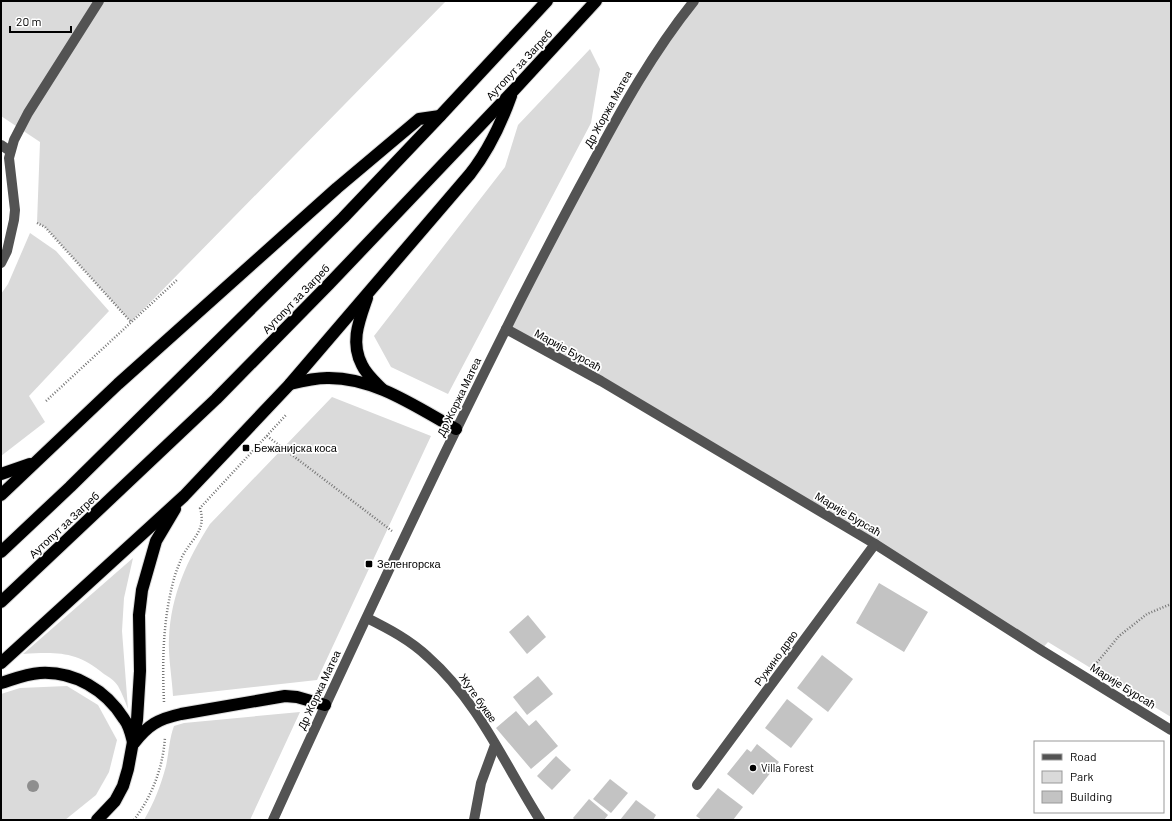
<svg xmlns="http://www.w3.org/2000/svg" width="1172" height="821" font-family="Barlow,sans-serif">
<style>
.green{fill:#dadada}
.building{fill:#c3c3c3}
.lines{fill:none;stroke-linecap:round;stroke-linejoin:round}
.highway-casing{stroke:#dbdbdb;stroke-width:14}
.path{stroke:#757575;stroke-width:2.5;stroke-dasharray:1 2;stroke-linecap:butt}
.minor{stroke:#535353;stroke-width:10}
.highway{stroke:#000;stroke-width:12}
.tree{fill:#8e8e8e}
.poi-dot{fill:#000;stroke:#fff;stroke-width:1.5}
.labels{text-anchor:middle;stroke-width:3.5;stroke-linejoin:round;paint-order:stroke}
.street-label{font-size:11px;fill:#000;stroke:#fff}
.poi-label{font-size:11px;fill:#000;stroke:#fff;text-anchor:start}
</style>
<rect width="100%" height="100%" fill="#fff"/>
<!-- green -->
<g class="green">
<path d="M1,1H446L131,322L45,227L37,223L40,142L1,116Z"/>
<path d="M699,1H1171V717L1048,642L1041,650L777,485L506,329L649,62Z"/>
<path d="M590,49L600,69L591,123L448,394L391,367L374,336L505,167L518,125Z"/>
<path d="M30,233L56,251L109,311L29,396L45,422L1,456V294L8,284Z"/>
<path d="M332,397L431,436L317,680L173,696C172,677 168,657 169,638C171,595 187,560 210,524Z"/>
<path d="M133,558L124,598L122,631L128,709C125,701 122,693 118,686C115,681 109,677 104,674C77,651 56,652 23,654Z"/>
<path d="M67,686L98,705L117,740L109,772L96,795L65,820H1V694L20,688Z"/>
<path d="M300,712L250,820H144C154,803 161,785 166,766C169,753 169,739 174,726L184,723Z"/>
</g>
<!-- building -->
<g class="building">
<path d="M879,583L928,612L904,652L856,623Z"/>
<path d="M528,615L546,637L527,654L509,632Z"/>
<path d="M822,655L853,679L828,712L797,688Z"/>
<path d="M538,676L553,694L527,715L513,697Z"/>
<path d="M787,699L813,719L791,748L765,728Z"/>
<path d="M516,711L529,726L536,720L558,746L531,769L496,728Z"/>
<path d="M757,744L779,762L753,795L727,774L747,749L751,752Z"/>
<path d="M556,756L571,770L552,790L537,776Z"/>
<path d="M610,779L628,793L611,813L593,799Z"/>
<path d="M718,788L743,807L733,820H702L696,816Z"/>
<path d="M589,799L608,815L604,820H575L573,818Z"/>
<path d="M636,800L656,815L653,820H620Z"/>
</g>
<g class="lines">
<defs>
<g id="highway">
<path d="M367,298C359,321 350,342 362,365C366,374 375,382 382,389"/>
<path d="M290,384C302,381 314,378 327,378C374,377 416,407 456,429"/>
<path d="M1,474L30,464"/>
<path d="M1,495L118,384L337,188L419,119L440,116"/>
<path d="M1,552L70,487L343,218L440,116L547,1"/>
<path d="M1,602L216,399L329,284L513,91L596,1"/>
<path d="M1,663L184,496L290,384L470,174C489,150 501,124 511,96"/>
<path d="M1,683C14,679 26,674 40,673C74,671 106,690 124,719C129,725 131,734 133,742"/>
<path d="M134,743C148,725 158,719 181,714L285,696L297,697L325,705"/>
<path d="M97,820L115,801L123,786L128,769L137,720L140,671L139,615L142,590L156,541L175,509"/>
</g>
</defs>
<!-- highway casing -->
<use href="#highway" class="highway-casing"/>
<!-- path -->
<g class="path">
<path d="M37,223L45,227L131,322"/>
<path d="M46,401L178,279"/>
<path d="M267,436L392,531"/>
<path d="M1095,665L1119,636L1147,614L1171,604"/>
<path d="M164,702C162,658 163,614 176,572C178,567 180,562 182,557C191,539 207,531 200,508L286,415"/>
<path d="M134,820C152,796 163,768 165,737"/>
</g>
<!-- minor -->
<g class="minor">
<path d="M1,145L10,151"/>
<path d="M1,263L7,251L14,220L15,210L9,158L14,140L28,113L99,1"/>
<path d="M506,329L601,381L875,544L1041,650L1171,730"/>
<path d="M367,618C389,629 410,640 428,657C478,701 505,765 540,820"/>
<path d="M697,785L875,544"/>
<path d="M273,820C352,646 434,472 520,301C543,256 567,210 591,166C622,108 653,52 694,1"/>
<path d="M474,820L481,783L495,745"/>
</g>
<!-- highway -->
<use href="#highway" class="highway"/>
</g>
<!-- trees -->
<circle class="tree" cx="33" cy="786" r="6"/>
<!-- markers -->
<g class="poi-dot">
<rect x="242" y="444" width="8" height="8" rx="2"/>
<rect x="365" y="560" width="8" height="8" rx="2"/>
<circle cx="753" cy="768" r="4"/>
</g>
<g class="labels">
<!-- street labels -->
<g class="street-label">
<text transform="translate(519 65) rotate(-47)" y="4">Аутопут за Загреб</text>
<text transform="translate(608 109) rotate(-61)" y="4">Др Жоржа Матеа</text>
<text transform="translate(296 299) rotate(-46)" y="4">Аутопут за Загреб</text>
<text transform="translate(568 350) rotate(29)" y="4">Марије Бурсаћ</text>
<text transform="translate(459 397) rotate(-64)" y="4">Др Жоржа Матеа</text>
<text transform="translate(848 514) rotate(31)" y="4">Марије Бурсаћ</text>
<text transform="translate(64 525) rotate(-43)" y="4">Аутопут за Загреб</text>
<text transform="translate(776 658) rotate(-54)" y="4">Ружино дрво</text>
<text transform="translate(1123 686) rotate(32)" y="4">Марије Бурсаћ</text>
<text transform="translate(319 690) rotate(-65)" y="4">Др Жоржа Матеа</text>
<text transform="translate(478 698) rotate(55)" y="4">Жуте букве</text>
</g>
<!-- poi labels -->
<g class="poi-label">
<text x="254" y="452">Бежанијска коса</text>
<text x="377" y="568">Зеленгорска</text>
<text x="761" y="772">Villa Forest</text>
</g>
</g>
<!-- border -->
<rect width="1172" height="821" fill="none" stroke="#000000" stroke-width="4"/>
<!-- legend -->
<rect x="1034" y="741" width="130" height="72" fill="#ffffff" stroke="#999999"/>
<rect x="1042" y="754" width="20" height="6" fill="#535353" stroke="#999999"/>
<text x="1070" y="761" font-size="12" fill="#000000">Road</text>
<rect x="1042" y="771" width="20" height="12" fill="#dadada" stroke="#999999"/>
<text x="1070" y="781" font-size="12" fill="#000000">Park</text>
<rect x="1042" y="791" width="20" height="12" fill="#c3c3c3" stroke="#999999"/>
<text x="1070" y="801" font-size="12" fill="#000000">Building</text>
<!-- scale -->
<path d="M10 26v6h61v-6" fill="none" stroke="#000000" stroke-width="2"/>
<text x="16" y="26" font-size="12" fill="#000000" stroke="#ffffff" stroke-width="3" paint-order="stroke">20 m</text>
</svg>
